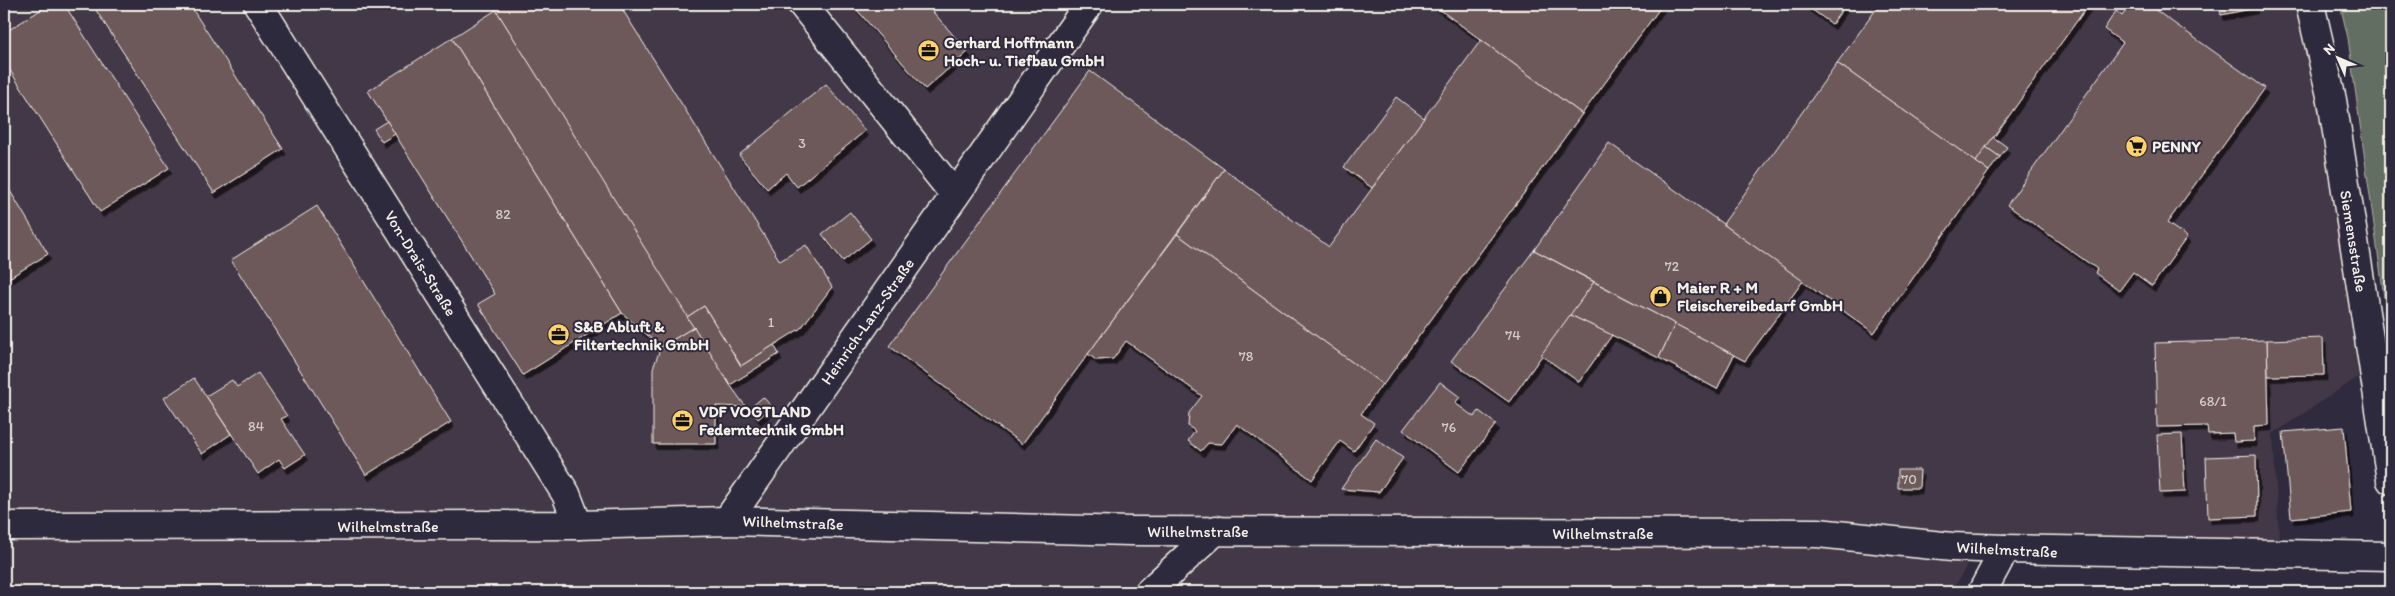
<svg xmlns="http://www.w3.org/2000/svg" width="2395" height="596" font-family="Itim,sans-serif">
<style>
.built{fill:#423846}
.green{fill:#636e62;stroke:#acb0a5}
.building{fill:#6d595a;stroke:#f4f1e8;filter:url(#shadow)}
.lines{fill:none;stroke-linecap:round;stroke-linejoin:round}
.minor-casing{stroke:#f4f1e8;stroke-width:31}
.minor{stroke:#2f2a3d;stroke-width:28}
.labels{text-anchor:middle;stroke-width:4;stroke-linejoin:round;paint-order:stroke}
.number-label{font-size:14px;fill:#d2cbc4}
.poi-label{font-size:16px;font-weight:bold;fill:#f4f1e8;stroke:#2f2a3d;text-anchor:start}
.street-label{font-size:16px;fill:#f4f1e8;stroke:#2f2a3d}
</style>
<defs>
<filter id="shadow"><feDropShadow dx="3" dy="5.5" stdDeviation="0" flood-color="#0009"/></filter>
</defs>
<rect width="100%" height="100%" fill="#2f2a3d"/>
<filter id="ink" filterUnits="userSpaceOnUse"><feTurbulence type="fractalNoise" baseFrequency=".02" numOctaves="2"/><feDisplacementMap in="SourceGraphic" scale="10" xChannelSelector="R" yChannelSelector="G"/><feConvolveMatrix kernelMatrix="1 2 1 2 8 2 1 2 1" color-interpolation-filters="sRGB"/></filter>
<g filter="url(#ink)">
<!-- built -->
<path class="built" d="M4,4H2296L2321,79L2391,355L2273,434L2281,569L1968,563L1952,592H4Z"/>
<!-- green -->
<path class="green" d="M2340,4H2391V347L2348,38Z"/>
<!-- building -->
<g class="building">
<path d="M50,4H64L169,168L100,212L4,61V33Z"/>
<path d="M92,4H189L283,149L214,193Z"/>
<path d="M492,4H619L780,261L806,245L832,287L801,328L741,366L704,306L687,317Z"/>
<path d="M852,4H926L968,52L925,89Z"/>
<path d="M1432,4H1663L1582,114Z"/>
<path d="M1804,4H1846L1832,24Z"/>
<path d="M1880,4H2089L1976,162L1837,63Z"/>
<path d="M2131,4H2147L2265,88L2167,223L2187,237L2152,286L2133,272L2119,291L2095,273L2097,269L2007,205L2123,43L2104,29L2116,11L2122,16Z"/>
<path d="M2219,4H2254L2255,8L2221,15Z"/>
<path d="M496,10L694,327L661,347L622,313L452,38Z"/>
<path d="M452,38L622,313L523,375L478,304L495,294L368,91Z"/>
<path d="M1481,40L1582,114L1383,385L1177,234L1224,169L1329,247Z"/>
<path d="M1837,63L1989,171L1874,333L1723,224Z"/>
<path d="M1090,71L1224,169L1022,444L889,346Z"/>
<path d="M826,84L865,131L797,187L786,173L767,189L739,155Z"/>
<path d="M1396,97L1424,118L1372,188L1344,167Z"/>
<path d="M387,121L395,134L382,142L374,129Z"/>
<path d="M1993,137L2007,147L2000,157L1986,147Z"/>
<path d="M1609,143L1803,281L1745,361L1534,250Z"/>
<path d="M1986,147L2000,157L1989,171L1976,162Z"/>
<path d="M4,181L48,254L4,281Z"/>
<path d="M317,206L451,422L366,475L231,260Z"/>
<path d="M850,212L871,239L843,261L822,234Z"/>
<path d="M1177,234L1382,384L1361,414L1374,423L1354,451L1340,441L1312,480L1237,424L1222,444L1208,443L1201,451L1188,441L1195,431L1188,426L1189,413L1202,396L1126,341L1113,359L1096,360L1088,354Z"/>
<path d="M1534,250L1594,282L1509,402L1451,361Z"/>
<path d="M1594,282L1675,324L1659,358L1570,315Z"/>
<path d="M704,306L741,366L774,345L779,354L730,385L687,317Z"/>
<path d="M1570,315L1612,335L1579,382L1541,355Z"/>
<path d="M1675,324L1734,355L1717,389L1659,358Z"/>
<path d="M694,327L730,385L746,407L716,406V444H653V368L661,347Z"/>
<path d="M2323,338L2324,375L2268,376L2267,340Z"/>
<path d="M2267,340L2269,425L2254,426V441L2234,442L2233,433L2208,434L2207,426L2157,427L2155,343Z"/>
<path d="M258,373L287,416L281,419L305,455L285,468L279,459L258,474L206,396L232,380L237,387Z"/>
<path d="M194,378L231,434L202,454L164,398Z"/>
<path d="M1440,382L1460,397L1455,403L1474,417L1479,411L1496,424L1459,472L1403,430Z"/>
<path d="M763,397L772,407L758,419L749,409Z"/>
<path d="M2344,427L2351,512L2291,518L2283,432Z"/>
<path d="M2182,434L2185,492L2160,493L2157,435Z"/>
<path d="M1376,439L1403,458L1379,492L1341,489Z"/>
<path d="M2256,455L2257,516L2208,518L2206,457Z"/>
<path d="M1898,470H1920L1919,488H1898Z"/>
<path d="M19,587L26,592H15Z"/>
<path d="M273,587L280,592H269Z"/>
<path d="M637,587L676,588V591L716,592H637Z"/>
<path d="M733,588L870,590L867,592H732Z"/>
</g>
<g class="lines">
<defs>
<g id="minor">
<path d="M258,4L566,494L578,525"/>
<path d="M802,4L955,195"/>
<path d="M2310,4L2332,100L2391,480"/>
<path d="M727,521L1089,4"/>
<path d="M4,526L578,525L727,521L1131,531L1818,533L1952,547L2005,549L2391,556"/>
<path d="M1149,592L1216,530"/>
<path d="M1982,592L2005,549"/>
</g>
</defs>
<!-- minor casing -->
<use href="#minor" class="minor-casing"/>
<!-- minor -->
<use href="#minor" class="minor"/>
</g>
</g>
<!-- icons -->
<defs>
<symbol id="office-disc" viewBox="-11 -11 22 22"><circle r="9.5" fill="#ffd166" stroke="#2f2a3d"/><path d="M-6-3h4V-5.5h4V-3h4V5H-6ZM-1-4.5V-3h2v-1.5ZM-6 0V1H6V0Z" fill="#111"/></symbol>
<symbol id="supermarket-disc" viewBox="-11 -11 22 22"><circle r="9.5" fill="#ffd166" stroke="#2f2a3d"/><path d="M-6-5.5h2.5l.6 2H6L4.5 2H-2.5L-4.4-4H-6ZM-1.5 3.2a1.3 1.3 0 1 0 .1 0ZM3 3.2a1.3 1.3 0 1 0 .1 0Z" fill="#111"/></symbol>
<symbol id="shop-disc" viewBox="-11 -11 22 22"><circle r="9.5" fill="#ffd166" stroke="#2f2a3d"/><path d="M-5-2.5h2.3a2.7 3.5 0 0 1 5.4 0H5L5.5 6h-11ZM-1.5-2.5h3a1.5 2.3 0 0 0-3 0Z" fill="#111"/></symbol>
</defs>
<g fill-rule="evenodd">
<use href="#office-disc" x="916" y="38" width="25" height="25"/>
<use href="#supermarket-disc" x="2124" y="134" width="25" height="25"/>
<use href="#shop-disc" x="1648" y="284" width="25" height="25"/>
<use href="#office-disc" x="546" y="322" width="25" height="25"/>
<use href="#office-disc" x="670" y="408" width="25" height="25"/>
</g>
<g class="labels">
<!-- number labels -->
<g class="number-label">
<text x="802" y="148">3</text>
<text x="503" y="219">82</text>
<text x="1672" y="271">72</text>
<text x="771" y="327">1</text>
<text x="1513" y="340">74</text>
<text x="1246" y="361">78</text>
<text x="2213" y="406">68/1</text>
<text x="256" y="431">84</text>
<text x="1449" y="432">76</text>
<text x="1909" y="484">70</text>
</g>
<!-- poi labels -->
<g class="poi-label">
<text x="944" y="48">Gerhard Hoffmann<tspan x="944" dy="18">Hoch- u. Tiefbau GmbH</tspan></text>
<text x="2152" y="152">PENNY</text>
<text x="1677" y="293">Maier R + M<tspan x="1677" dy="18">Fleischereibedarf GmbH</tspan></text>
<text x="574" y="332">S&amp;B Abluft &amp;<tspan x="574" dy="18">Filtertechnik GmbH</tspan></text>
<text x="699" y="417">VDF VOGTLAND<tspan x="699" dy="18">Federntechnik GmbH</tspan></text>
</g>
<!-- street labels -->
<g class="street-label">
<text transform="translate(2354 241) rotate(81)" y="6">Siemensstraße</text>
<text transform="translate(421 263) rotate(58)" y="6">Von-Drais-Straße</text>
<text transform="translate(867 321) rotate(-55)" y="6">Heinrich-Lanz-Straße</text>
<text transform="translate(793 522) rotate(2)" y="6">Wilhelmstraße</text>
<text x="388" y="532">Wilhelmstraße</text>
<text x="1198" y="537">Wilhelmstraße</text>
<text x="1603" y="539">Wilhelmstraße</text>
<text transform="translate(2007 549) rotate(3)" y="6">Wilhelmstraße</text>
</g>
</g>
<!-- margin -->
<rect width="2395" height="596" fill="none" stroke="#2f2a3d" stroke-width="20"/>
<rect x="10" y="10" width="2375" height="576" fill="none" stroke="#f4f1e8" stroke-width="2" filter="url(#ink)"/>
<!-- north arrow -->
<g transform="translate(2338 58) rotate(315)" stroke="#2f2a3d" stroke-width="4" paint-order="stroke">
<path d="M0-4L9 19L0 12L-9 19Z" fill="#f4f1e8"/>
<text y="-8" font-size="14" font-weight="bold" text-anchor="middle" fill="#f4f1e8">N</text>
</g>
</svg>
